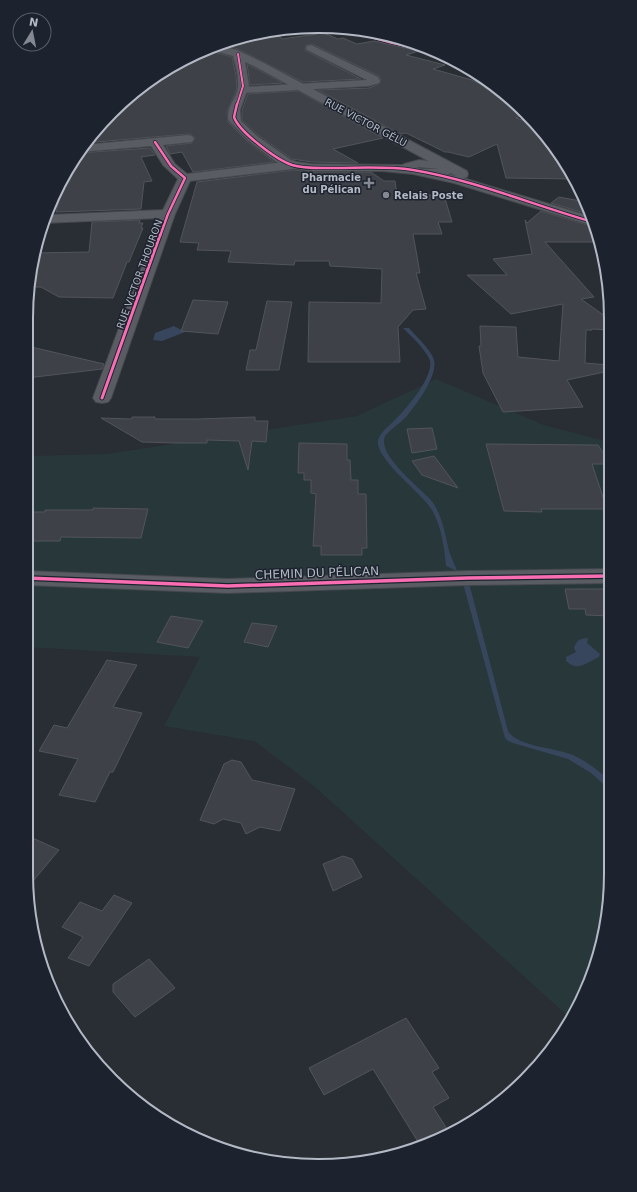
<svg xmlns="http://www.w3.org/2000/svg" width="637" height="1192" font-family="'DejaVu Sans',sans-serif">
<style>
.green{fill:#27373a}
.water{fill:#38465d}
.building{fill:#3e4248;stroke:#51555b}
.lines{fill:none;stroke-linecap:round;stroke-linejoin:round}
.minor-casing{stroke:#45484d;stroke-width:2}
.tertiary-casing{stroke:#45484d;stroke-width:2}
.minor{fill:#595c63;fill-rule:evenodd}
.tertiary{fill:#595c63;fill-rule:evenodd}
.cycleway-far3-casing{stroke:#1d232e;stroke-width:3}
.cycleway-far2-casing{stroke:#1d232e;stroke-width:4}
.cycleway-far1-casing{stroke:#1d232e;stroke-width:5}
.cycleway-casing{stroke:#1d232e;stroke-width:6}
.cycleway-far3{stroke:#f96db3;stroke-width:2}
.cycleway-far2{stroke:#f96db3;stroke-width:2.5}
.cycleway-far1{stroke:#f96db3;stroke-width:3}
.cycleway{stroke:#f96db3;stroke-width:3.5}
.poi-dot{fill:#838892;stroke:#1d232e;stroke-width:1.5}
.labels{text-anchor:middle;stroke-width:3;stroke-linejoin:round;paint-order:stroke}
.far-street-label{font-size:10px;fill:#b3b9c5;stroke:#1d232e}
.far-poi-label{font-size:10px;font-weight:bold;fill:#b3b9c5;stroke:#1d232e;text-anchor:end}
.street-label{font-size:12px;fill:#b3b9c5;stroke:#1d232e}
.rim{fill:none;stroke:#b3b9c5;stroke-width:2}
</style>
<rect width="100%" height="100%" fill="#292d34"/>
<!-- green -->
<path class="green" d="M436,379L544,425L609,442L610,892L601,949L581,1003L571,1019L315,787L254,741L164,726L200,657L26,647V456L107,454L357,416Z"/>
<!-- water -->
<g class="water">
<path d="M174,326L185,332L162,341L153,340L155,333Z"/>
<path d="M403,328H409C415,335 432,351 434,360C438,376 416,405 406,417C399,424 391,429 385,436C377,455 418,486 430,499C442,513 445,534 449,551C451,558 455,564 457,571L446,566C444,547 442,528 432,510C422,493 376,460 378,441C379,433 389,426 395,420C406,409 437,374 429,358C423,347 412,337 403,328Z"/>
<path d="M463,583H469L508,731C518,748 559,747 577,757C589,763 600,772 610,781V790L591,773L568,759L513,743L508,741L505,738Z"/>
<path d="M588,638L587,643L600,654L599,657C586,663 578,672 566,661V657L576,652L574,648C577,639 580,639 588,638Z"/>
</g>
<!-- building -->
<g class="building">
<path d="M324,33L338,39L343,38L357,44L374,41L419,51L406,55L445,65L433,69L472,80L513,100L525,114L516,118L532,123L562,156L574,179L506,178L497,144L469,157L448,152H445L406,133L400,134L318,90L369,88L379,84L381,80L379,76L312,44L306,45L305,49L306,51L361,79L303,82L238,49L219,44L234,39L278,35L282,39Z"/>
<path d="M207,50L232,57L236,76L237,88L227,112L228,122L248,142L274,162L193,172L182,152L170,154L166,146L192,143L195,138L192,135L188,134L85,143L126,98L172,65Z"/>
<path d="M247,64L253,67L283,83L250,85Z"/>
<path d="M298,91L383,138L333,149L358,163L312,162L292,159L258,135L242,120V110L248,94Z"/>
<path d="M150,148L155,155L141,157L152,181L144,182L141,209L56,212L66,173L78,153Z"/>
<path d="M293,170L312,172H371L384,181H395L397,195H444L452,222H438L442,234H413L420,273H416L426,309L413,310L398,327L400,362H308L309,302L381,303L382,269L330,266L329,261H295L294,265L228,262L231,251L197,250L199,243L180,242L197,182Z"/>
<path d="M559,197L586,202L591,215L551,203Z"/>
<path d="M541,211L594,227L598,241H594L595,242H545L594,297L581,299L609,319V330L592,329V330H586L585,363L609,365V371L567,380L583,407L503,412L483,373L479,346H481L480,326L516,327L518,357L559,361L563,304L511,314L467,275H507L493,259L532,254L525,220L527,223Z"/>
<path d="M140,220L139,223H143L141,228H143L129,262H127L113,298L59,297L41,287H29L34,253L89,252L92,222Z"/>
<path d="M193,300L228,302L218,334L181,331Z"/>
<path d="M267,301L292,302L279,370H246L250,350H256Z"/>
<path d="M27,346L104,364L102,369L27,378Z"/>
<path d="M132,417H155V419H198L255,417V421H268L266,442L252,441L248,470L239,441L207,440V443H176L142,442L101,418L132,419Z"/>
<path d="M432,428L437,449L412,453L407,429Z"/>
<path d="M299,443L347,444V460H350L351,480H358V494H366L367,548H362V555H321V546H313L316,494L311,493V480H304V473H298Z"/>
<path d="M486,444L598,445L609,462V464H592L607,509H541L542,512L504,511Z"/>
<path d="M434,456L458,488L422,475L412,461Z"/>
<path d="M93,508L148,509L141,538L61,537L60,541H26V512H45V510H93Z"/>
<path d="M565,589H609L610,616L586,615L585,609H569Z"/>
<path d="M171,616L203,621L188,648L157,642Z"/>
<path d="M252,623L277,626L268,647L244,642Z"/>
<path d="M107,660L137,665L113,707L142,713L113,772H110L95,802L59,795L78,759L39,751L54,725L67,728Z"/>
<path d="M232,760L241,762L252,780L295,789L280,831L260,827L246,834L241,823L223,819L214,824L200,820L224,764Z"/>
<path d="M26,835L59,850L28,887L26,874Z"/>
<path d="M343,856L352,859L362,877L333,891L323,864Z"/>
<path d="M114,895L132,903L89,966L68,958L83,937L62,927L80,902L102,911Z"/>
<path d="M149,959L175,988L135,1017L113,992V984Z"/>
<path d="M406,1018L439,1068L432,1072L449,1098L433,1107L447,1129L420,1145L373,1069L324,1095L309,1068Z"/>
</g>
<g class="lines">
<defs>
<g id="minor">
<path d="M311,45L378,77L380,81L379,83L369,86L243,93L238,90L243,87L367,80L307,50L306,48L307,46Z"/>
<path d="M188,135L192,136L194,139L192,142L163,145L175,164L187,174L292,161L296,162L298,165L296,168L292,169L190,181L175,214L111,398L108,402L102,403L96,402L93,398L160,218L44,223L47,215L163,210L178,179L163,165L151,146L79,152L84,145Z"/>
<path d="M419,160L449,163L453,164L455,167L452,173C441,176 431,178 420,175L418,172L420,169H439L419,167L403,173L399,172L397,169L404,164Z"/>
<path d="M609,569V583L468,585L228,593L26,585V571L228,579L468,571Z"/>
</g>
<path id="tertiary" d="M217,45L237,50L262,62L467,171L468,174L467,177L463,178L592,217L594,226L454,183L413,174L382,171H312L288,168L275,161L249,141L229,121C225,109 236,99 238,88C239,77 236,66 233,56L208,49ZM245,62L254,66L456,176L403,165L312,164L297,162L291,160L257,136L241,121L240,110L249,86Z"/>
</defs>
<!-- minor casing -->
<use href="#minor" class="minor-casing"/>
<!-- tertiary casing -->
<use href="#tertiary" class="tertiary-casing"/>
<!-- minor -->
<use href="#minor" class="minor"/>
<!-- tertiary -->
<use href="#tertiary" class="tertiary"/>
<defs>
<g id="cycleway-far3">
<path d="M333,27L392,43L443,54"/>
<path d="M237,105L243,86L238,54"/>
</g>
<g id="cycleway-far2">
<path d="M237,104L234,117C239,132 277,160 292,165C304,169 320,168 334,168C360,168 387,166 413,170C474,180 533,205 593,222"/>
<path d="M155,142L171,166L185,178L168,214L160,236"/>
</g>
<path id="cycleway-far1" d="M102,398L160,235"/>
<path id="cycleway" d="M26,578L228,586L468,578L609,576"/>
</defs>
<!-- cycleway-far3 casing -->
<use href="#cycleway-far3" class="cycleway-far3-casing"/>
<!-- cycleway-far2 casing -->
<use href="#cycleway-far2" class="cycleway-far2-casing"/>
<!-- cycleway-far1 casing -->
<use href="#cycleway-far1" class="cycleway-far1-casing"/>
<!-- cycleway casing -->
<use href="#cycleway" class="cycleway-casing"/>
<!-- cycleway-far3 -->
<use href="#cycleway-far3" class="cycleway-far3"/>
<!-- cycleway-far2 -->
<use href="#cycleway-far2" class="cycleway-far2"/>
<!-- cycleway-far1 -->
<use href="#cycleway-far1" class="cycleway-far1"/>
<!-- cycleway -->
<use href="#cycleway" class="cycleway"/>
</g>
<!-- markers -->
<g class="poi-dot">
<path d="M367 177h4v4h4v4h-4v4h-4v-4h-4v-4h4z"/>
<circle cx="386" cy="195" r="4"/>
</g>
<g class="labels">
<!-- far-street labels -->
<g class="far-street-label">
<text transform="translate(366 122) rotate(28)" y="4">RUE VICTOR GÉLU</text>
<text transform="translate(139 274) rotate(-70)" y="4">RUE VICTOR THOURON</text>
</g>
<!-- far-poi labels -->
<g class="far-poi-label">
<text x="361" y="181">Pharmacie<tspan x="361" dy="12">du Pélican</tspan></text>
<text x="394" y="199" text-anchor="start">Relais Poste</text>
</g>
<!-- street labels -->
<g class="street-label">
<text transform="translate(317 573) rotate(-2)" y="4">CHEMIN DU PÉLICAN</text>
</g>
</g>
<!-- crop -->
<path d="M0 0H637V1192H0ZM318 33H319A285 285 0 0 1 604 318V874A285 285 0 0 1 319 1159H318A285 285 0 0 1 33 874V318A285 285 0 0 1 318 33Z" fill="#1d232e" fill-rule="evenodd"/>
<path class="rim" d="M318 33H319A285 285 0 0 1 604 318V874A285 285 0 0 1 319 1159H318A285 285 0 0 1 33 874V318A285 285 0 0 1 318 33Z"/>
<!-- north arrow -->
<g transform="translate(32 32) rotate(10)"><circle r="19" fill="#1d232e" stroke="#595f6a"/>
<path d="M0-3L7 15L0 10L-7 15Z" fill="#838892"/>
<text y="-6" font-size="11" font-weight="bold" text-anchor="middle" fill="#b3b9c5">N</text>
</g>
</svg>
